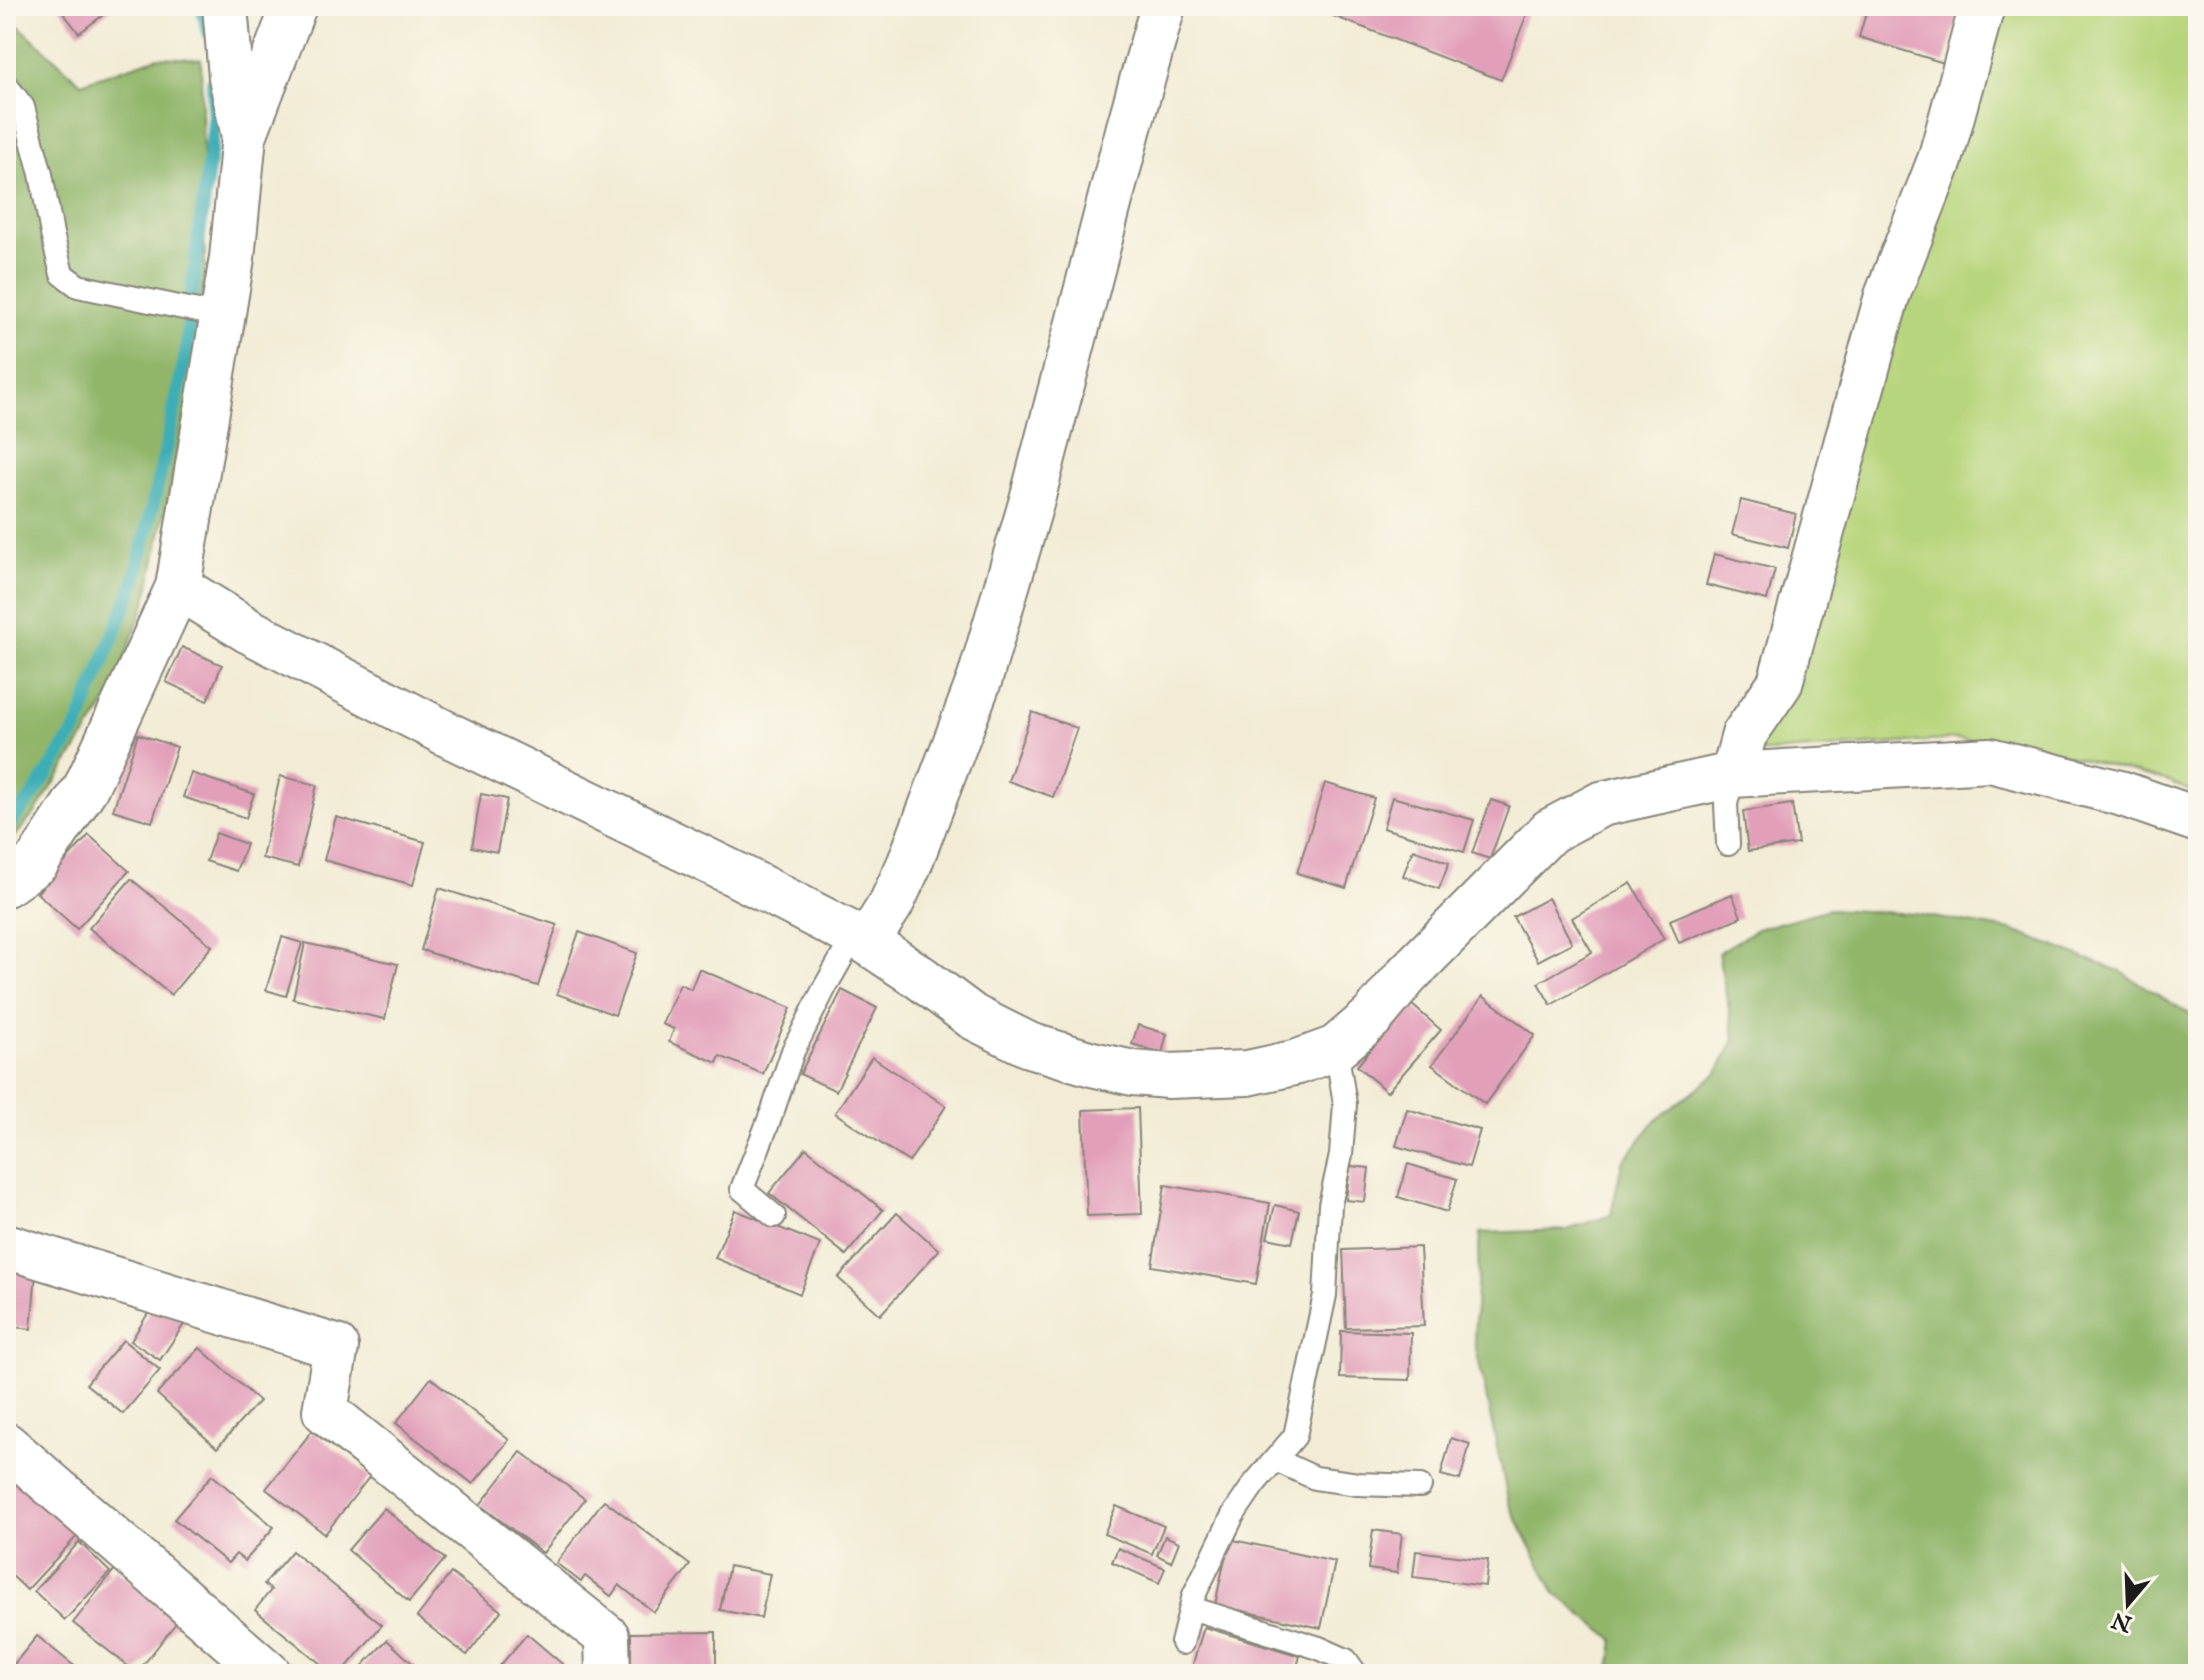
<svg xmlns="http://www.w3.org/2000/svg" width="2204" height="1680" font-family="'IM FELL English',serif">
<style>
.green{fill:#b7d57b;stroke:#6a784c;stroke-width:2}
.forest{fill:#91b66b;stroke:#566944;stroke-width:2}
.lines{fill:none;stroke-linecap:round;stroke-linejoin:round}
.stream{stroke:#3caeb5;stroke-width:14}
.building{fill:#e29fb9}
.service-casing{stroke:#878479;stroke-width:26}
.minor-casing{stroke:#878479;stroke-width:48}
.service{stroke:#fff;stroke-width:22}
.minor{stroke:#fff;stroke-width:44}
</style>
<rect width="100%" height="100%" fill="#fbf7ec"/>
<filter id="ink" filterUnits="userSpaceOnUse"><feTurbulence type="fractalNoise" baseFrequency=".0125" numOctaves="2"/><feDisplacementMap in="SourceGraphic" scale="16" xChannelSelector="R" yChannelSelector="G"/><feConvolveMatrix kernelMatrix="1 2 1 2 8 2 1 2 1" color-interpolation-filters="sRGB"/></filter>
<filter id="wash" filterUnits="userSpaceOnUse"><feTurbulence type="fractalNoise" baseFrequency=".006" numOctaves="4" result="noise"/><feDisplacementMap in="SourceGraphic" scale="32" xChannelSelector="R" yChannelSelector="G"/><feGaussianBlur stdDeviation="1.8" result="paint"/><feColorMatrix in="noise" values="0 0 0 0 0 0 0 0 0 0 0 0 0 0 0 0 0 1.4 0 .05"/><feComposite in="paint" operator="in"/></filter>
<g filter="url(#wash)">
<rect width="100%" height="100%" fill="#f2ecd6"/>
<!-- green -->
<path class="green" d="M1991,6H2198V794L2168,781L2064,754L1959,739L1753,753Z"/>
<!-- forest -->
<g class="forest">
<path d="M6,14L81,83L158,57L201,59L205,260L199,351L146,601L109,699L35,813L6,847Z"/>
<path d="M1829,909L1915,914L2011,930L2119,971L2198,1019V1674H1609L1614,1640L1555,1593L1509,1504L1474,1339L1480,1233L1567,1230L1611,1215L1622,1163L1655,1121L1717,1073L1735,1040L1718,953L1757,929Z"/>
</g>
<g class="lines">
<!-- stream -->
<g class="stream">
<path d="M201,6L209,33"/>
<path d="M6,828L32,797L77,728L135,581L167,444L186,354L194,273L214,124L213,82"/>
</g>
</g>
<g id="blocks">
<!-- building -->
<g class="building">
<path d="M58,6H115L79,33Z"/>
<path d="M1307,6H1530L1501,80Z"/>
<path d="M1868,6L1961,7L1944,63L1859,37Z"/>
<path d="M1741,500L1796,514L1788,548L1732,534Z"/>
<path d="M1714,554L1775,569L1767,600L1706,585Z"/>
<path d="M182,647L222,665L207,701L166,682Z"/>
<path d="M1032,712L1077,728L1053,797L1008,781Z"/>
<path d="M138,734L177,747L152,822L113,810Z"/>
<path d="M191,773L254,794L246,818L183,797Z"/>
<path d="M280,776L317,785L298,867L262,858Z"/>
<path d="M1325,783L1374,798L1346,888L1297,873Z"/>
<path d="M481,794L507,799L497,852L472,847Z"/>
<path d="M1392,797L1474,820L1464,852L1383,828Z"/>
<path d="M1491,800L1509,806L1490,859L1472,853Z"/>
<path d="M1792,804L1798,844L1748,851L1743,811Z"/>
<path d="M336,817L425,842L413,885L324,860Z"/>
<path d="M216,833L246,844L236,871L206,861Z"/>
<path d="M89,835L129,871L77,929L37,893Z"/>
<path d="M1413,849L1449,863L1439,889L1403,876Z"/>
<path d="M131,879L212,946L171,995L89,928Z"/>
<path d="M1631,883L1664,939L1551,1005L1538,983L1592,952L1572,918Z"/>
<path d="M439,888L557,925L538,986L421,950Z"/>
<path d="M1732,894L1741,917L1679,943L1670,920Z"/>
<path d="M1548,898L1572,943L1538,961L1513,917Z"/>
<path d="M579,932L637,953L615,1015L557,994Z"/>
<path d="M282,937L302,943L286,996L266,990Z"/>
<path d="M305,943L398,964L385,1019L293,999Z"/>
<path d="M699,969L791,1008L763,1074L720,1056L717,1063L669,1042L674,1029L662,1024L680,984L691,989Z"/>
<path d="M842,990L877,1008L836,1091L800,1074Z"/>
<path d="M1483,996L1535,1035L1485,1104L1432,1065Z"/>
<path d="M1410,1003L1441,1030L1387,1092L1357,1066Z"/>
<path d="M1138,1025L1167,1034L1162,1053L1132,1044Z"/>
<path d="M872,1057L946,1106L909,1162L835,1113Z"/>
<path d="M1138,1108L1142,1214L1087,1216L1083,1110Z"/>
<path d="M1407,1109L1480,1130L1469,1167L1396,1146Z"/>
<path d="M806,1148L883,1210L846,1255L769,1193Z"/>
<path d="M1408,1164L1457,1179L1447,1212L1398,1197Z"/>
<path d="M1350,1166L1369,1168L1365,1202L1346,1200Z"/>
<path d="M1165,1185L1270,1203L1256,1284L1152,1266Z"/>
<path d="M1275,1205L1299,1211L1292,1243L1267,1238Z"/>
<path d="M735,1210L820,1244L800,1294L715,1258Z"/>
<path d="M897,1213L939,1250L880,1315L838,1278Z"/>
<path d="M1420,1247L1424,1326L1346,1328L1343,1250Z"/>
<path d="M6,1269L36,1272L31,1329L6,1326Z"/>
<path d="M155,1302L186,1321L160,1360L131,1341Z"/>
<path d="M1341,1331L1411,1333L1410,1380L1340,1378Z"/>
<path d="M123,1340L160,1370L123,1414L86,1384Z"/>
<path d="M200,1348L259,1401L217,1448L157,1394Z"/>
<path d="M431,1378L509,1440L473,1484L396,1423Z"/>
<path d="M312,1431L370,1476L325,1534L266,1489Z"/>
<path d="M1451,1438L1470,1444L1460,1480L1441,1475Z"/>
<path d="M521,1452L585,1499L543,1553L480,1505Z"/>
<path d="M15,1475L79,1534L27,1590L6,1570V1485Z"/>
<path d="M212,1475L274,1527L245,1561L236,1554L228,1563L174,1519Z"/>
<path d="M604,1500L690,1565L654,1612L619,1585L611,1596L585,1576L581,1582L556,1563Z"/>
<path d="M1116,1506L1164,1526L1152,1554L1104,1534Z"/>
<path d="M384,1508L445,1559L409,1602L348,1550Z"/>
<path d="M1373,1530L1402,1534L1397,1573L1368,1569Z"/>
<path d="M1165,1536L1179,1542L1171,1562L1157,1555Z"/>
<path d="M1229,1539L1335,1562L1321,1628L1215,1605Z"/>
<path d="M79,1542L110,1572L65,1620L34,1591Z"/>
<path d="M1118,1548L1165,1568L1159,1583L1112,1562Z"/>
<path d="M292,1551L382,1625L341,1674H333L255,1610L271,1590L264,1584Z"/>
<path d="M1416,1551L1488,1560L1485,1586L1413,1577Z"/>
<path d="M729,1566L770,1574L761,1618L720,1610Z"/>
<path d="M115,1569L179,1619L137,1673L73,1623Z"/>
<path d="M451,1573L501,1611L467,1655L417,1617Z"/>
<path d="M1204,1627L1300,1656L1295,1674H1216L1192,1667Z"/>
<path d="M716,1632V1674H631V1633Z"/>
<path d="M527,1634L574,1674H493Z"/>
<path d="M37,1636L84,1674H6Z"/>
<path d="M387,1640L424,1674H355Z"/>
</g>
</g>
</g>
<g filter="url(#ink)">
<use href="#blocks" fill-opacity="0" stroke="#878479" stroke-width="2"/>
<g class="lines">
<defs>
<g id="service">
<path d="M6,85L23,107L41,174L52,234L62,274L78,286L222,316"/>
<path d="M1728,844L1726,804L1733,775"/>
<path d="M774,1216L742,1189L773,1110L793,1051L825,987L854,936"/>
<path d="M1276,1460L1315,1478L1358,1484L1420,1486"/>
<path d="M1191,1608L1319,1648L1346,1660L1356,1674"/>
<path d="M1182,1643L1194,1595L1233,1515L1254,1484L1295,1436L1325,1295L1330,1205L1341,1155L1345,1104L1336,1048"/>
</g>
<g id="minor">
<path d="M225,6L231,77L244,136"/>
<path d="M178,587L249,631L449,735L733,873L867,942L921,978L973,1017L1029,1045L1092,1064L1133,1073L1168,1076L1248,1073L1298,1062L1336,1048L1372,1017L1407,975L1550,831L1601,804L1733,775L1990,760L2120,793L2198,820"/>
<path d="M1733,775L1744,735L1780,683L1887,296L1940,160L1982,6"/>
<path d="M6,884L37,862L86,787L178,587L232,258L244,136L294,6"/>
<path d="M867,942L891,904L909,865L980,678L1032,500L1129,127L1163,6"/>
<path d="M6,1246L336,1347L325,1411L607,1637L608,1674"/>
<path d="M6,1445L269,1674"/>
</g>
</defs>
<!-- service casing -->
<use href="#service" class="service-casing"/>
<!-- minor casing -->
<use href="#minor" class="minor-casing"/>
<!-- service -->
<use href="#service" class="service"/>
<!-- minor -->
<use href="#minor" class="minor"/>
</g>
</g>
<!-- margin -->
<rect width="2204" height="1680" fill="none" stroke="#fbf7ec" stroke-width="32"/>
<!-- north arrow -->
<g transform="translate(2128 1604) rotate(199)" stroke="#fbf7ec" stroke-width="6" paint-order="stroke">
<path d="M0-6L14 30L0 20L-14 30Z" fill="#1c1c1c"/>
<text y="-12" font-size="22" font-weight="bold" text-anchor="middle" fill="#1c1c1c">N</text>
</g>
</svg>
